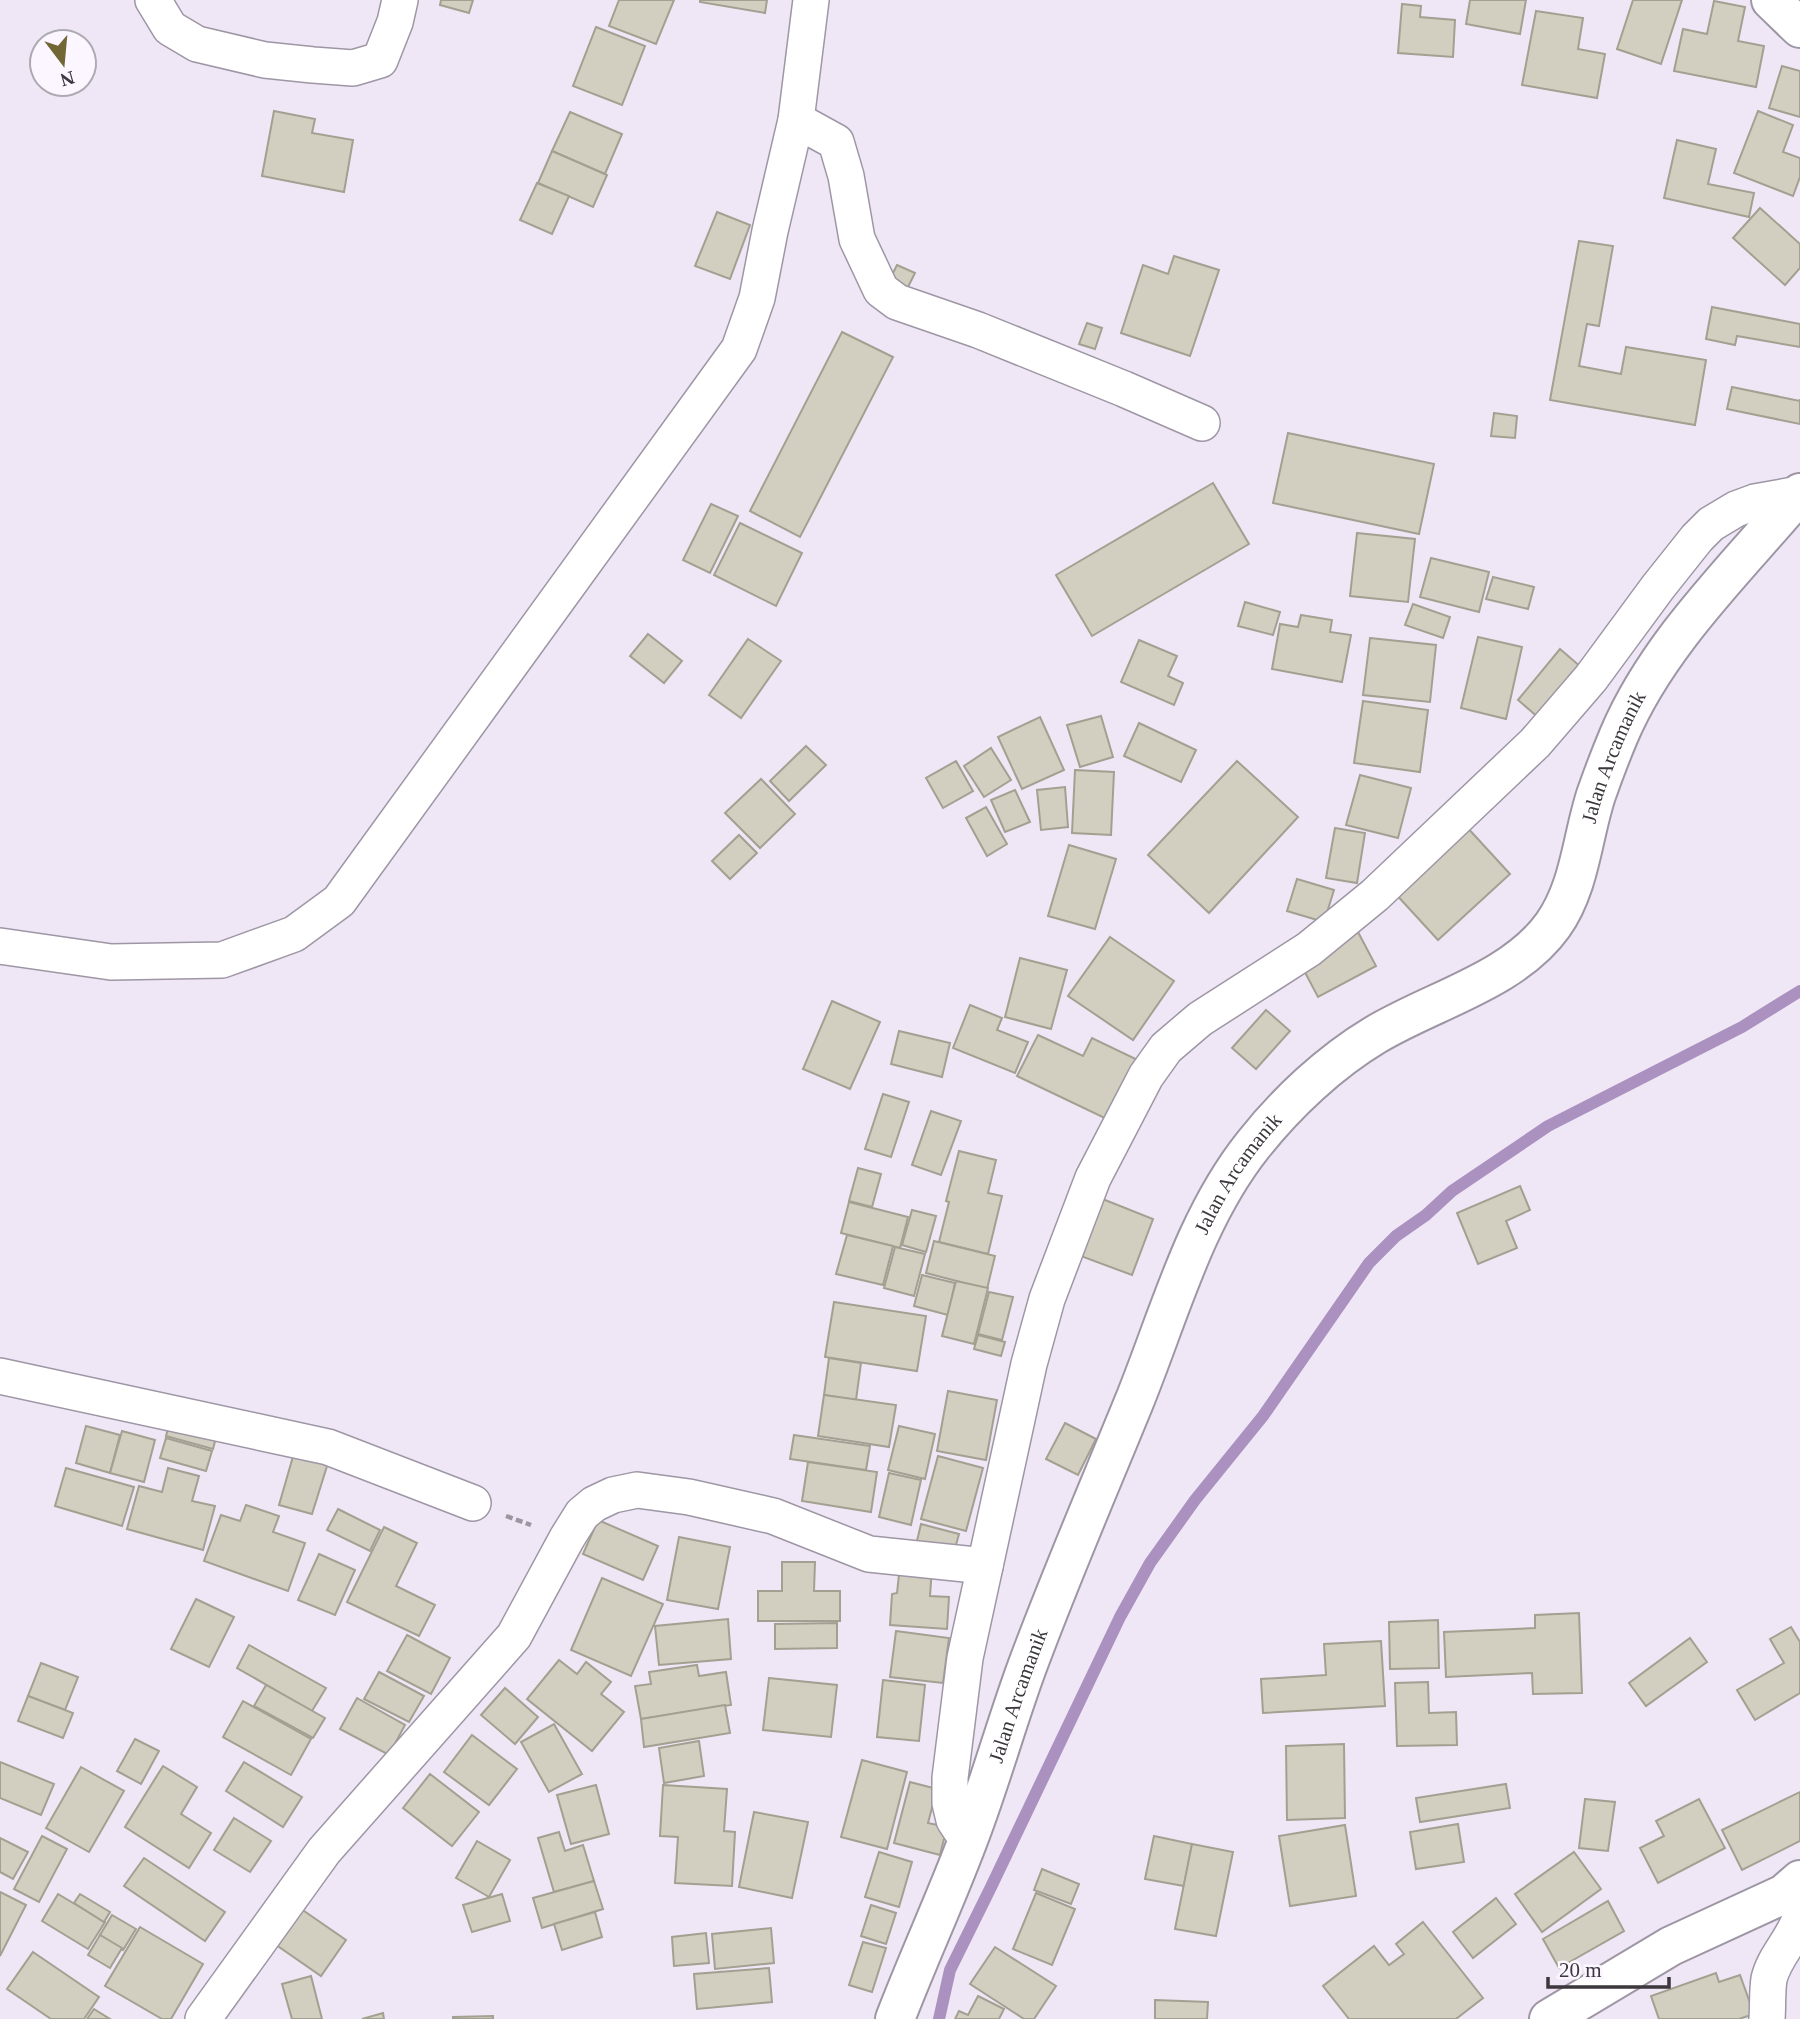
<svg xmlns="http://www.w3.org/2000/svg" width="1800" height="2019" font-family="Georgia,serif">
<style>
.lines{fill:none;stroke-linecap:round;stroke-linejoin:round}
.stream{stroke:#ab91bf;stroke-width:12}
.building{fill:#d3cfc0;stroke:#a3a091;stroke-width:2}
.street-casing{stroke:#9e96a4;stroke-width:38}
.secondary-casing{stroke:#9e96a4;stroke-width:42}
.path{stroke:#9c96a1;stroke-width:4.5;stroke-dasharray:7 3.5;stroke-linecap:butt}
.street{stroke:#fff;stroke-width:35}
.secondary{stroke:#fff;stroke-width:38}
.labels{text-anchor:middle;stroke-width:6;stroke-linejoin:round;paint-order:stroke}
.street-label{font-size:21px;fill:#3b373d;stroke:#fbf6ff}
</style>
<rect width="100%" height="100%" fill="#efe7f6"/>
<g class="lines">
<!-- stream -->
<path class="stream" d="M939,2019L950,1970L991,1887L1120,1617L1150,1563L1195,1500L1263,1416L1369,1263L1396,1236L1426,1215L1452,1191L1548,1126L1742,1027L1800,991"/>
</g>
<!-- building -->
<g class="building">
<path d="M441,0H473L469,13L440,5Z"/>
<path d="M619,0H674L656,44L609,26Z"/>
<path d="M700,0H767L765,13L700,2Z"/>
<path d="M1470,0H1526L1520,34L1466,24Z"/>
<path d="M1633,0H1682L1661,64L1617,49Z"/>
<path d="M1714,1L1745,7L1738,41L1764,46L1756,87L1674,71L1683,29L1707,34Z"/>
<path d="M1402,4L1421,6L1420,17L1455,20L1453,57L1398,53Z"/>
<path d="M1536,11L1583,18L1578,49L1605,54L1597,98L1522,85Z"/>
<path d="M596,27L645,46L622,105L573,86Z"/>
<path d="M1782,66L1800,71V117L1769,108Z"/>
<path d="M274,111L315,119L312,133L353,140L344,192L262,176Z"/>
<path d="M1758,111L1793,125L1783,152L1800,158V177L1793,196L1734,173Z"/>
<path d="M570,112L622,134L605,174L552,151Z"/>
<path d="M1677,140L1716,149L1708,184L1754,193L1749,217L1664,198Z"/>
<path d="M552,151L607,175L593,207L538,183Z"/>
<path d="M537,183L569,196L552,234L520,220Z"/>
<path d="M1760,208L1800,244V268L1785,285L1733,238Z"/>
<path d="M717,212L750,225L730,279L695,266Z"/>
<path d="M1579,241L1613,246L1599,326L1587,324L1579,366L1621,374L1626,347L1706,360L1695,425L1550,400Z"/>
<path d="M1174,256L1219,270L1190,356L1121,333L1143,265L1168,274Z"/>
<path d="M897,265L915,273L905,293L887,285Z"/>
<path d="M1712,307L1800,324V347L1737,336L1735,345L1706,339Z"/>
<path d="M1087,323L1102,328L1095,349L1079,344Z"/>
<path d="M842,332L893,357L800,537L750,511Z"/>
<path d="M1732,387L1800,401V399V424L1727,409Z"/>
<path d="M1494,413L1517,416L1515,438L1491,436Z"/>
<path d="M1288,433L1434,464L1419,534L1273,503Z"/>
<path d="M1213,483L1249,544L1092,636L1056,575Z"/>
<path d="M711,504L738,516L710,573L683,560Z"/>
<path d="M740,523L802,553L776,606L714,575Z"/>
<path d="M1357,533L1415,539L1408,602L1350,596Z"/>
<path d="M1431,558L1489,572L1479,612L1420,597Z"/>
<path d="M1493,577L1534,587L1528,609L1486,599Z"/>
<path d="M1245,602L1280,612L1273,635L1238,626Z"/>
<path d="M1413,604L1450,617L1443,638L1405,625Z"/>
<path d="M1301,615L1332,620L1330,632L1351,635L1342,682L1272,669L1280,624L1298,627Z"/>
<path d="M648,634L682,661L664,683L630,656Z"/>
<path d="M1478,637L1522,647L1506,719L1461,708Z"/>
<path d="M1370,638L1436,645L1430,702L1363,695Z"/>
<path d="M748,639L781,661L741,718L709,695Z"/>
<path d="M1139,640L1177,656L1168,676L1183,683L1174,705L1121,682Z"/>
<path d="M1560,649L1581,667L1539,718L1518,700Z"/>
<path d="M1363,701L1428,710L1420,772L1354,763Z"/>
<path d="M1101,716L1113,757L1080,767L1067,725Z"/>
<path d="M1040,717L1064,770L1022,789L998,737Z"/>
<path d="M1139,723L1196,750L1181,782L1124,756Z"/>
<path d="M806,746L826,765L789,801L770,781Z"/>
<path d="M991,748L1011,780L984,797L964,766Z"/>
<path d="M956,761L973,791L943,808L926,778Z"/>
<path d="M1237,761L1298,817L1209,913L1148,855Z"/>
<path d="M1075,770L1114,772L1111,835L1072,833Z"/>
<path d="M1360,775L1411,788L1398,838L1346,825Z"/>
<path d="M761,779L795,814L760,848L725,813Z"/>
<path d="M1065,787L1068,827L1041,830L1037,790Z"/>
<path d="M1015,790L1030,822L1005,832L991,800Z"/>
<path d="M986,807L1007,844L987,856L966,818Z"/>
<path d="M1465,825L1510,874L1438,940L1393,891Z"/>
<path d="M1335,828L1365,833L1357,883L1326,878Z"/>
<path d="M739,835L757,853L730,879L712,861Z"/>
<path d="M1069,845L1116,859L1095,929L1048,916Z"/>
<path d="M1297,879L1334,890L1324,922L1287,911Z"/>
<path d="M1358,932L1376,966L1318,997L1300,963Z"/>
<path d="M1110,937L1174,981L1133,1040L1068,996Z"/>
<path d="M1020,958L1067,970L1051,1029L1005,1017Z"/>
<path d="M832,1001L880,1022L850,1089L803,1069Z"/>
<path d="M970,1005L1002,1018L997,1030L1028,1042L1015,1073L953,1048Z"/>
<path d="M1266,1010L1290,1031L1256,1069L1232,1048Z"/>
<path d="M899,1031L950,1043L942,1077L891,1064Z"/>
<path d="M1038,1035L1083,1056L1092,1038L1144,1063L1115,1123L1017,1076Z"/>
<path d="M883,1094L909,1102L891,1157L865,1149Z"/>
<path d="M931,1111L961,1121L941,1175L912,1165Z"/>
<path d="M959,1151L996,1160L988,1193L1002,1196L988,1254L939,1242L949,1202L946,1201Z"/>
<path d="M858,1168L881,1174L872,1207L849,1201Z"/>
<path d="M1520,1186L1530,1210L1506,1221L1517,1248L1478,1264L1457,1213Z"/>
<path d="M1100,1198L1153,1219L1132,1275L1078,1255Z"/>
<path d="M849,1202L908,1217L900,1248L841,1233Z"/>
<path d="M912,1210L936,1216L926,1252L902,1245Z"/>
<path d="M847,1235L893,1246L883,1285L836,1274Z"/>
<path d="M934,1241L995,1256L987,1289L926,1273Z"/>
<path d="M895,1247L925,1254L914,1296L884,1288Z"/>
<path d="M922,1275L955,1283L948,1315L914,1306Z"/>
<path d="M956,1281L988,1288L974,1344L942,1336Z"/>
<path d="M989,1292L1013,1297L1002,1340L978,1334Z"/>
<path d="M834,1302L926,1316L917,1371L825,1357Z"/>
<path d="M978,1335L1005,1342L1001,1356L974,1349Z"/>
<path d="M829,1358L861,1363L856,1400L824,1395Z"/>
<path d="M948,1391L997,1400L986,1460L937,1451Z"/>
<path d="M824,1395L896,1405L889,1447L818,1436Z"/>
<path d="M171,1417L218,1430L213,1449L166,1436Z"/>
<path d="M1065,1423L1096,1439L1078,1475L1046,1459Z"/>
<path d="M86,1426L120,1435L110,1473L76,1463Z"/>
<path d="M899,1426L935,1434L925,1479L888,1470Z"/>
<path d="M122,1431L155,1440L144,1482L110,1473Z"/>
<path d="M794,1435L870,1446L866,1470L790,1459Z"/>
<path d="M166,1438L212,1451L206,1471L160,1458Z"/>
<path d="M294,1453L328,1463L312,1514L279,1505Z"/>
<path d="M938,1456L983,1468L966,1531L921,1519Z"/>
<path d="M808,1462L877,1472L871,1512L802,1501Z"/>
<path d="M66,1468L134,1487L122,1526L55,1506Z"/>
<path d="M168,1468L199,1476L192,1501L215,1506L203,1550L127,1529L139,1486L162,1492Z"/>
<path d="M889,1473L921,1480L911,1525L879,1517Z"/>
<path d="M246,1505L279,1516L273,1532L305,1543L288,1591L204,1561L221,1515L240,1521Z"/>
<path d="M338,1509L380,1530L370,1551L327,1530Z"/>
<path d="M598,1520L658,1546L643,1580L583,1554Z"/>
<path d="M921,1524L959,1534L953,1556L916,1545Z"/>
<path d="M384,1527L417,1543L396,1586L435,1605L419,1636L347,1602Z"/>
<path d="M679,1537L730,1547L718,1609L667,1600Z"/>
<path d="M319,1554L355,1570L335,1615L298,1600Z"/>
<path d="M782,1562H815L814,1591H840V1621H758V1591H782Z"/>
<path d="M900,1565L932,1567L930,1596L949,1597L947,1629L890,1625L892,1594L897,1593Z"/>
<path d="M602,1578L663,1604L631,1676L571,1650Z"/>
<path d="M196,1599L234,1617L209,1667L171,1649Z"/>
<path d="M1579,1613L1582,1693L1533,1694L1532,1673L1446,1677L1444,1632L1535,1628V1615Z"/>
<path d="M728,1619L731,1659L659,1665L655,1626Z"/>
<path d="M1438,1620L1439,1668L1390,1669L1389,1622Z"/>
<path d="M837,1623V1648L775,1649V1624Z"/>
<path d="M1791,1627L1800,1642V1693L1755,1720L1737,1690L1784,1663L1770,1639Z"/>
<path d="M896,1631L949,1638L943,1683L890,1677Z"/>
<path d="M407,1635L450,1658L431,1694L387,1671Z"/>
<path d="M1690,1638L1707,1662L1646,1706L1629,1683Z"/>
<path d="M1381,1641L1385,1706L1263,1713L1261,1679L1326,1675L1324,1644Z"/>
<path d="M249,1645L326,1688L312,1711L237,1668Z"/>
<path d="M559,1660L577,1674L586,1662L611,1682L601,1694L624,1712L592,1751L527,1699Z"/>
<path d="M41,1663L78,1677L65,1710L28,1696Z"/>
<path d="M697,1665L699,1676L726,1672L731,1705L641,1719L635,1686L651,1684L649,1672Z"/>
<path d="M379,1672L424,1696L409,1722L364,1699Z"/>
<path d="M769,1678L837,1685L831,1737L763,1730Z"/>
<path d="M883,1680L925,1685L919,1741L877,1737Z"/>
<path d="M1428,1682L1429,1713L1456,1712L1457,1745L1397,1746L1395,1683Z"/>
<path d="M266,1685L325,1718L313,1738L254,1706Z"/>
<path d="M505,1688L538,1717L515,1744L481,1715Z"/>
<path d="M28,1696L73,1713L63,1738L18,1721Z"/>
<path d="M357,1698L405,1725L389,1755L340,1729Z"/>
<path d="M243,1701L311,1739L291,1775L223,1737Z"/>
<path d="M725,1705L730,1733L644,1747L641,1719Z"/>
<path d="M554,1724L582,1774L549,1792L521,1742Z"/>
<path d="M472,1735L517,1769L489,1805L444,1772Z"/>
<path d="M135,1739L159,1751L141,1784L117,1771Z"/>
<path d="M699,1741L704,1776L664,1783L659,1748Z"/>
<path d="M1344,1744L1345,1818L1287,1820L1286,1746Z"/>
<path d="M862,1760L907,1772L887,1849L841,1837Z"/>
<path d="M0,1762L54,1784L41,1815L0,1798Z"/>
<path d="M244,1762L302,1797L283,1827L226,1791Z"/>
<path d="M163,1766L197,1787L181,1814L211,1833L189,1868L125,1827Z"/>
<path d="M81,1767L124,1791L89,1852L46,1828Z"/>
<path d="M430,1774L479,1812L452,1846L403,1808Z"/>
<path d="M910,1782L937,1789L928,1823L947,1827L940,1855L894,1843Z"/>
<path d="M1506,1784L1510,1808L1420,1822L1416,1798Z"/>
<path d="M596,1785L609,1834L571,1844L557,1795Z"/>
<path d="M663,1785L727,1789L724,1831L735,1832L732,1886L675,1883L678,1837L660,1836Z"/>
<path d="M1800,1792V1841L1742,1870L1722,1830Z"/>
<path d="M1585,1799L1615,1802L1608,1851L1579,1848Z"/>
<path d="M1699,1799L1725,1848L1658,1883L1640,1848L1664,1836L1656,1821Z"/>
<path d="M754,1812L808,1822L792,1898L739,1887Z"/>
<path d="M234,1818L271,1841L250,1872L214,1850Z"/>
<path d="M1458,1824L1464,1862L1416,1869L1410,1832Z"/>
<path d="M1345,1825L1356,1896L1290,1906L1279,1836Z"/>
<path d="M559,1832L565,1851L583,1845L594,1881L554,1892L538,1838Z"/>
<path d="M42,1836L67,1849L39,1902L14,1889Z"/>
<path d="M1154,1836L1192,1844L1184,1886L1145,1879Z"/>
<path d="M0,1838L28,1852L13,1879L0,1872Z"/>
<path d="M477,1841L510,1860L489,1897L456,1878Z"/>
<path d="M1192,1844L1233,1852L1216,1936L1175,1929Z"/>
<path d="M879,1852L912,1862L899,1907L865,1897Z"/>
<path d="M1574,1852L1601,1889L1542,1932L1515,1894Z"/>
<path d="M144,1858L225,1912L205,1941L124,1886Z"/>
<path d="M1042,1869L1079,1884L1071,1904L1034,1890Z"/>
<path d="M594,1881L603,1909L542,1928L533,1898Z"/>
<path d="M0,1892L26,1905L0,1956Z"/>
<path d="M1036,1893L1075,1909L1052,1965L1013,1949Z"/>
<path d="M58,1894L105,1922L88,1949L42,1921Z"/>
<path d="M80,1894L110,1912L104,1922L74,1903Z"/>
<path d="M502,1894L510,1921L472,1932L463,1905Z"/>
<path d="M1496,1898L1516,1924L1473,1958L1453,1932Z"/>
<path d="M1608,1901L1624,1931L1559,1968L1543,1939Z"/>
<path d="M294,1904L346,1940L321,1976L269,1940Z"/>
<path d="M871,1905L896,1913L886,1944L861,1936Z"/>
<path d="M595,1912L602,1937L562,1950L554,1924Z"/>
<path d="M112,1915L136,1929L123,1950L100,1935Z"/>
<path d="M1423,1922L1483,1998L1456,2019H1349L1323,1986L1374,1946L1389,1965L1404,1954L1396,1944Z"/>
<path d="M140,1927L203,1964L171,2019H162L105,1986Z"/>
<path d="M771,1928L774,1963L715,1969L712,1934Z"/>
<path d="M706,1933L709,1963L674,1966L672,1937Z"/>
<path d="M100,1935L122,1948L110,1968L88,1955Z"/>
<path d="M863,1942L886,1948L872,1992L849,1985Z"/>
<path d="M995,1947L1056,1986L1034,2019H1024L970,1984Z"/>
<path d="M33,1952L99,1997L84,2019H51L7,1989Z"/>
<path d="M769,1968L772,2002L697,2009L694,1974Z"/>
<path d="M1716,1973L1719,1982L1740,1975L1754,2014L1739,2019H1659L1651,1996Z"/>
<path d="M311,1976L322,2019H292L282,1984Z"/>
<path d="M978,1996L1004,2009L999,2019H955L959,2011L968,2015Z"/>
<path d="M1155,2000L1208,2002L1207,2019H1155Z"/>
<path d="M94,2009L110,2019H87Z"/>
<path d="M383,2013L384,2019H362Z"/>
<path d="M493,2016V2019H453V2017Z"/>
</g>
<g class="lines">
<defs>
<g id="street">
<path d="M153,0L170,28L197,44L265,60L313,65L353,68L380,60L395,22L400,0"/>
<path d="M796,120L836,142L846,176L857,239L881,290L897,302L978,330L1124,389L1202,423"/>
<path d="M0,946L111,962L222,960L294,934L339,901L739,349L757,298L770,231L796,120L811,0"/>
<path d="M0,1376L328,1447L473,1503"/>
<path d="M968,1841L954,1820L950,1803V1778L965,1658L1029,1364L1047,1299L1093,1178L1146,1076L1166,1048L1200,1019L1309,949L1375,895L1535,743L1591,678L1658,587L1697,538L1711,524L1736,509L1755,502L1799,494"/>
<path d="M203,2019L324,1851L514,1636L567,1538L582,1514L594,1504L613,1495L637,1490L689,1497L773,1516L869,1554L985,1566"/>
<path d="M1767,2019C1768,2006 1767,1992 1769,1979C1774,1957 1793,1940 1800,1918"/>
</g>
<g id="secondary">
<path d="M1771,0L1800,28"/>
<path id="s1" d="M895,2019C918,1959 945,1901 968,1840C990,1783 1006,1724 1027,1667C1060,1578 1098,1490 1134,1402C1169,1316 1194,1219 1253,1145C1286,1103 1330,1062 1375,1035C1433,1000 1513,981 1553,925C1580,887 1582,838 1596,795C1603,775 1611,754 1619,735C1658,643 1737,568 1800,493"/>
<path d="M1549,2019L1671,1946L1784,1894L1800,1880"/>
</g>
</defs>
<!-- street casing -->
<use href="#street" class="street-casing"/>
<!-- secondary casing -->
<use href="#secondary" class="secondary-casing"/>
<!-- path -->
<path class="path" d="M506,1516L531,1525"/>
<!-- street -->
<use href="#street" class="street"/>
<!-- secondary -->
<use href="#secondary" class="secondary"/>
</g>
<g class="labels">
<!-- street labels -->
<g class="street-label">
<text dy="7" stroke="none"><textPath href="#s1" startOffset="1502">Jalan Arcamanik</textPath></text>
<text dy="7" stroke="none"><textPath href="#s1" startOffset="914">Jalan Arcamanik</textPath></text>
<text dy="7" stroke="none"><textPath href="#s1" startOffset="346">Jalan Arcamanik</textPath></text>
</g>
</g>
<!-- north arrow -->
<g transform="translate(63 63) rotate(164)"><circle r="33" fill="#fbf6ff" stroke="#aeaab1" stroke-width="2"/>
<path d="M0-5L12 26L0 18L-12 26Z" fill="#726734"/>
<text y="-10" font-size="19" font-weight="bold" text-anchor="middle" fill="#3b373d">N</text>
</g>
<!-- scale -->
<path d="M1548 1977v10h121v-10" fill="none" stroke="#3b373d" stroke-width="3.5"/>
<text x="1559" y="1977" font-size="21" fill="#3b373d" stroke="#fbf6ff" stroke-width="5" paint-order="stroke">20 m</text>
</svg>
